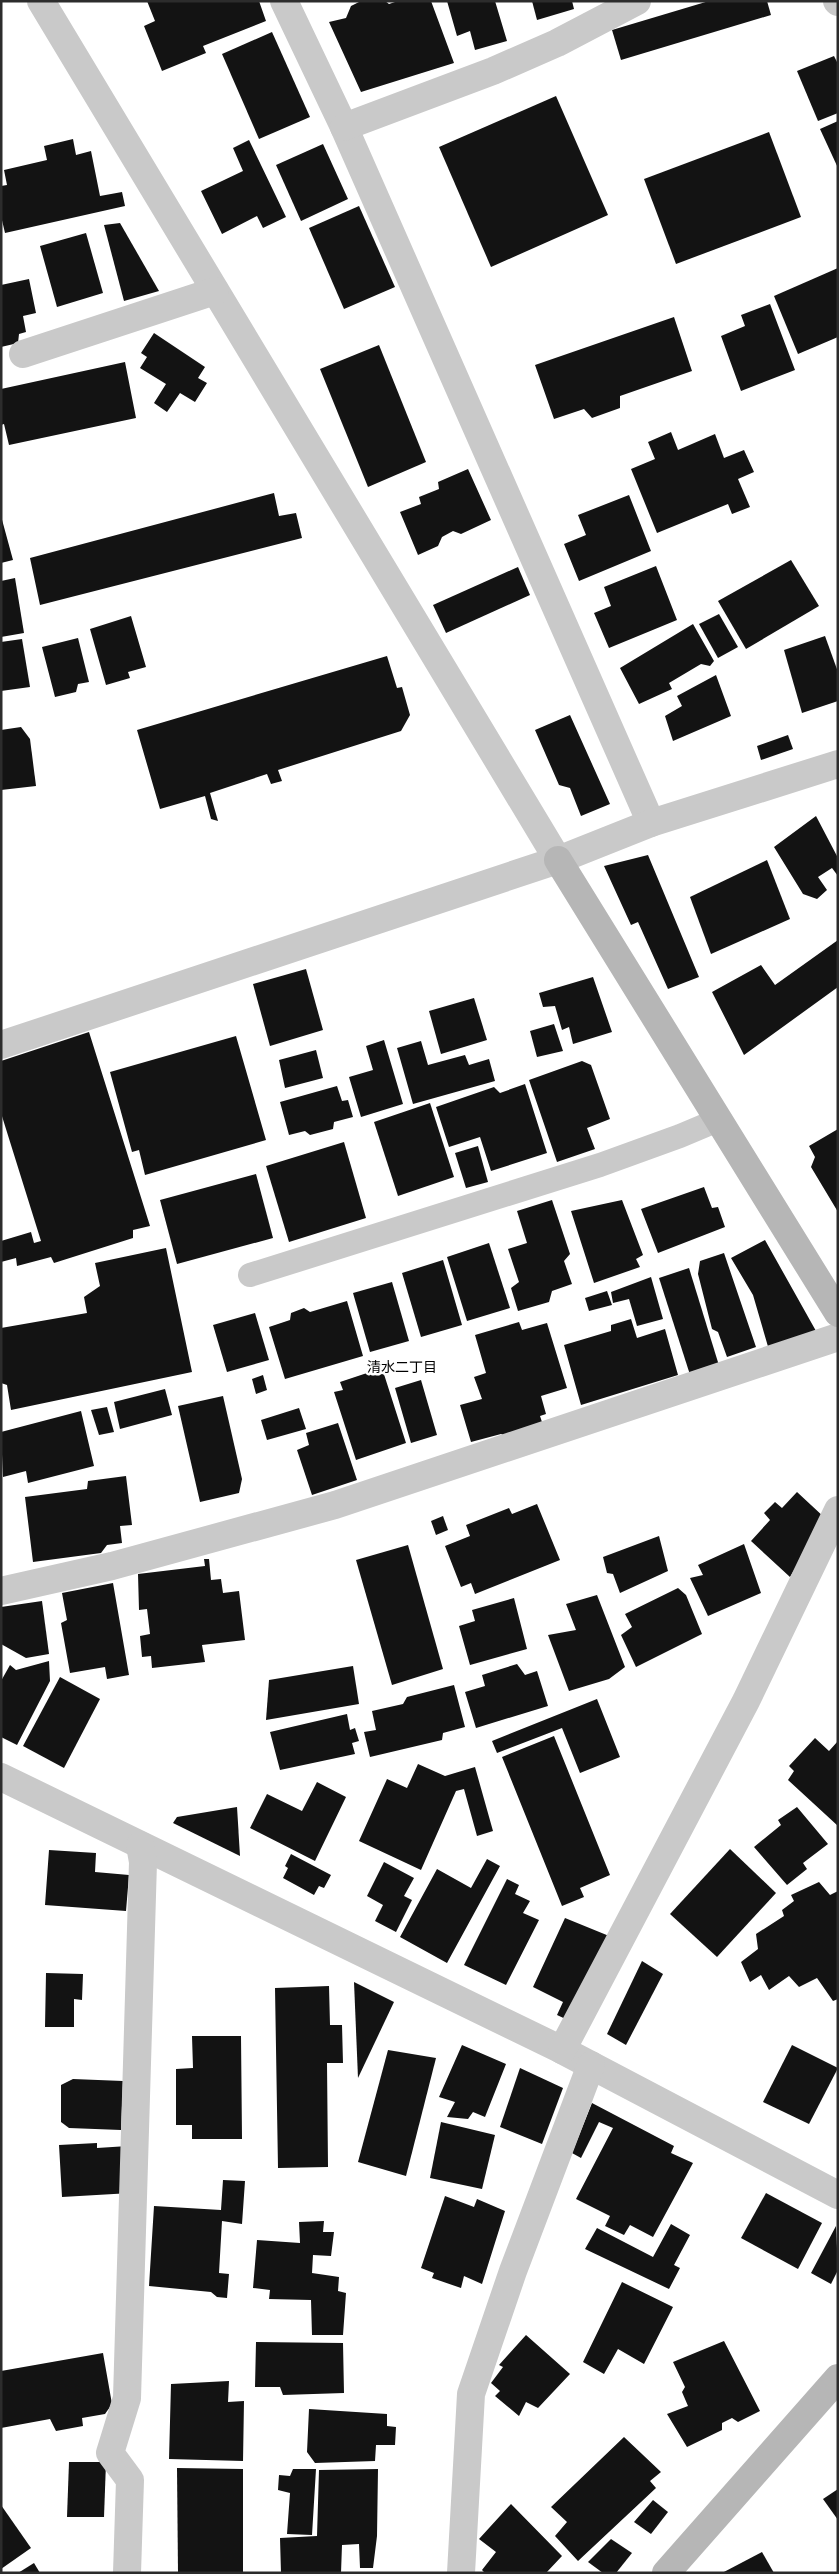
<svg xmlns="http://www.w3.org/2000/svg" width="839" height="2574" font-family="'PT Sans','Noto Sans JP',sans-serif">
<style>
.building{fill:#131313}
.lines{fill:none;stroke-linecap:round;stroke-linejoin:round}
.lane{stroke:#c9c9c9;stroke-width:24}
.street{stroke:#c9c9c9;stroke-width:28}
.secondary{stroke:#b6b6b6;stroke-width:28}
.labels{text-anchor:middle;stroke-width:5;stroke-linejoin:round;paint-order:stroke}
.neighbourhood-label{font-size:14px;fill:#000;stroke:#fff}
</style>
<rect width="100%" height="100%" fill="#fff"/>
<!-- building -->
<g class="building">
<path d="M147,1H259L266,21L203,46L206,53L162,71L144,26L155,21Z"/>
<path d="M361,1H385L389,4L398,1H431L454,63L361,92L329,22L346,18L351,6Z"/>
<path d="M447,1H495L507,41L475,50L470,31L457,36Z"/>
<path d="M532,1H572L574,9L537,20Z"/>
<path d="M709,1H767L771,15L621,60L612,30Z"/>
<path d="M272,32L310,117L259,139L222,54Z"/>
<path d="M834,56L838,64V113L818,121L797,71Z"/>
<path d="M556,96L608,215L491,267L439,147Z"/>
<path d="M838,121V168L820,129Z"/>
<path d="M769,132L801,217L676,264L644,179Z"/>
<path d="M73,139L76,155L91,151L100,196L122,192L125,206L5,233L1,216V186L7,185L4,170L47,160L44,146Z"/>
<path d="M249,140L286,217L263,228L257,216L222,234L201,191L243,171L233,148Z"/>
<path d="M323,144L348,199L301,221L276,165Z"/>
<path d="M359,206L395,287L344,309L309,228Z"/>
<path d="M120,223L159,291L124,301L104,225Z"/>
<path d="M86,233L103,293L57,307L40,246Z"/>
<path d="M838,268V337L798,354L774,296Z"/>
<path d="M29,279L36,313L23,316L26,332L19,334L18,343L1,347V285Z"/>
<path d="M770,304L795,370L741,391L721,336L745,326L741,315Z"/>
<path d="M674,317L692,371L620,396V408L592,418L584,409L554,419L535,365Z"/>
<path d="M154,333L205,367L198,378L207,383L195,402L180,393L167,412L154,403L166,384L140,368L147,357L141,353Z"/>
<path d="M379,345L426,462L368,487L320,369Z"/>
<path d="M125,362L136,418L9,445L4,424L1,425V389Z"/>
<path d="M671,432L678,450L715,434L724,458L744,450L754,472L738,479L750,507L732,514L728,504L657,533L631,469L655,459L648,442Z"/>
<path d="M468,469L491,520L461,534L453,531L442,537L438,546L418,555L400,512L421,504L419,497L439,489L438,482Z"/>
<path d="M274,493L279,516L296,513L302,538L40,605L30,558Z"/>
<path d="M629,495L651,551L579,581L564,544L586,535L578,515Z"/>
<path d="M1,516L13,560L1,563Z"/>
<path d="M791,560L819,606L746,649L718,601Z"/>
<path d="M656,566L677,620L609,648L594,613L611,606L604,587Z"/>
<path d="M518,567L530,595L446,633L433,605Z"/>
<path d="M15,578L24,633L1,637V581Z"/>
<path d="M719,614L738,647L718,658L699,624Z"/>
<path d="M131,616L146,667L128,672L130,678L106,685L90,629Z"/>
<path d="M693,624L714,661L710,666L701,664L669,683L672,689L639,704L620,668Z"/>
<path d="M825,636L838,672V701L802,713L784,650Z"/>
<path d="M78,638L89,682L78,684L76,692L55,697L42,647Z"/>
<path d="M22,639L30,687L1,691V642Z"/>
<path d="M387,656L397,688L402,687L410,715L401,731L278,770L282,781L271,784L267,774L210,793L218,821L211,819L205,796L160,809L137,730Z"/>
<path d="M716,675L731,716L673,741L665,716L682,706L677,696Z"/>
<path d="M570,715L610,804L581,816L570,788L559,785L535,730Z"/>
<path d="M21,727L30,739L36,786L1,790V730Z"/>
<path d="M788,735L793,749L761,760L757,746Z"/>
<path d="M816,816L838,858V876L832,868L818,877L827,890L817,899L803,894L774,847Z"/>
<path d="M648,855L699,977L668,989L638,922L631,925L604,866Z"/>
<path d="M767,860L790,919L711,954L690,897Z"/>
<path d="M838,940V987L744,1055L712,992L761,965L775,985Z"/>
<path d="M306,969L323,1030L270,1046L253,984Z"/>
<path d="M593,977L612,1032L573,1044L569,1027L562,1030L555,1006L543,1007L539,993Z"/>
<path d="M474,998L487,1040L441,1054L429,1011Z"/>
<path d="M554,1024L563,1051L537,1057L530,1031Z"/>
<path d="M89,1032L150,1226L133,1230V1238L54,1263L51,1257L17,1266L16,1258L1,1262V1241L31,1232L34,1243L41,1241L1,1113V1061Z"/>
<path d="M236,1036L266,1140L145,1175L139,1150L132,1152L110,1072Z"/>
<path d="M384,1040L403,1104L361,1117L349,1077L373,1070L366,1046Z"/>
<path d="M421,1041L428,1065L465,1055L469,1065L489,1059L495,1081L413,1104L397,1048Z"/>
<path d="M316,1050L323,1078L285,1088L279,1060Z"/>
<path d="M582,1061L591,1065L610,1119L587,1128L595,1149L557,1162L529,1080Z"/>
<path d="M525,1084L547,1153L491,1171L480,1137L449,1147L436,1107L494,1087L500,1093Z"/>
<path d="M337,1086L342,1101L348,1100L353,1117L334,1122L333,1129L310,1135L305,1131L289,1135L280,1102Z"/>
<path d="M430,1103L454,1177L398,1196L374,1122Z"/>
<path d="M838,1129V1212L811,1167L815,1157L809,1146Z"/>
<path d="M344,1142L366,1218L289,1242L266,1166Z"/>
<path d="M478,1146L488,1182L466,1188L455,1153Z"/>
<path d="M256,1174L273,1238L177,1264L160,1200Z"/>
<path d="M704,1187L712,1208L718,1207L725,1227L658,1253L641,1209Z"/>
<path d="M552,1200L570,1254L564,1261L572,1284L552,1291L549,1302L518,1311L511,1288L519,1282L508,1249L527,1243L517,1211Z"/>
<path d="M622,1200L643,1255L636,1259L640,1267L594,1283L571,1211Z"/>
<path d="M765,1240L816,1331L769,1350L753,1295L731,1258Z"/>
<path d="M489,1243L510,1308L467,1321L447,1257Z"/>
<path d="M166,1248L192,1372L11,1410L7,1385L1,1383V1328L87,1313L84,1297L100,1286L95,1263Z"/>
<path d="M724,1253L756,1347L727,1357L718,1332L712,1329L698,1274L700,1261Z"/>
<path d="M443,1260L462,1325L421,1337L402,1273Z"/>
<path d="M689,1268L721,1372L692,1381L659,1278Z"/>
<path d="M651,1277L663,1319L637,1326L629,1299L613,1303L611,1292Z"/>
<path d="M392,1282L409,1341L370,1352L353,1293Z"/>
<path d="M607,1291L612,1305L589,1311L585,1298Z"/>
<path d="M347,1301L363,1356L285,1379L269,1327L290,1320L291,1313L304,1308L310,1312Z"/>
<path d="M255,1313L269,1360L227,1372L213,1325Z"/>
<path d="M631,1319L637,1338L665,1329L678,1375L581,1405L564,1345L611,1331V1325Z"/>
<path d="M519,1322L522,1330L547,1323L567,1388L541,1396L546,1414L540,1416L543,1425L506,1436L501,1434L471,1442L460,1405L482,1399L474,1377L486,1373L475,1335Z"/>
<path d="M382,1368L406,1443L356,1460L334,1392L343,1390L340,1382Z"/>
<path d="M263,1375L267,1390L256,1394L252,1379Z"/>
<path d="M421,1380L437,1435L411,1443L395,1388Z"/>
<path d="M165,1389L172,1415L120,1429L114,1402Z"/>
<path d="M223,1396L242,1479L239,1493L200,1502L178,1406Z"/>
<path d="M107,1407L114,1432L99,1435L91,1410Z"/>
<path d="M299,1408L306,1429L267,1440L261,1420Z"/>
<path d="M81,1411L94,1466L28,1483L26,1471L3,1477L1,1432Z"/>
<path d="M338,1423L357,1480L312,1495L297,1450L309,1445L306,1433Z"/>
<path d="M126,1476L132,1525L120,1526L122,1543L107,1545L101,1553L33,1562L25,1497L87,1489L88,1481Z"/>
<path d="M797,1492L825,1518L790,1577L751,1541L770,1520L764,1513L775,1502L782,1508Z"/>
<path d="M537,1504L560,1560L475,1594L471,1583L461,1587L445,1546L470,1536L466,1525L509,1508L512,1514Z"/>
<path d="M443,1516L448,1530L436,1535L431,1521Z"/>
<path d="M659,1536L668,1571L620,1593L613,1574L607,1573L603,1557Z"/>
<path d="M744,1544L761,1593L708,1616L690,1578L703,1575L698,1565Z"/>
<path d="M408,1545L443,1669L392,1685L356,1560Z"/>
<path d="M204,1559H209L211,1580L221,1579L223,1593L239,1591L245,1640L202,1645L205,1662L152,1668L151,1656L142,1657L140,1636L150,1634L147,1609L139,1610L138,1574L205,1566Z"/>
<path d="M113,1583L129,1675L107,1679L105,1667L70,1673L61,1623L67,1620L62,1593Z"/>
<path d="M678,1588L686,1595L702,1634L636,1667L621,1635L632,1627L625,1614Z"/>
<path d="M597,1595L625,1667L609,1679L569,1691L548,1635L576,1630L566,1604Z"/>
<path d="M514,1598L527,1649L470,1665L459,1626L475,1621L472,1610Z"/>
<path d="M42,1601L49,1654L26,1658L1,1644V1607Z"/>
<path d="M49,1661L50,1681L17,1745L1,1737V1681L10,1665L16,1670Z"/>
<path d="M517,1664L525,1675L537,1671L548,1706L476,1728L465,1692L485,1686L482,1675Z"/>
<path d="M353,1666L359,1704L266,1720L269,1680Z"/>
<path d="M60,1677L100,1699L64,1768L23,1746Z"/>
<path d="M454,1685L465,1727L443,1733L442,1740L370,1757L364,1732L376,1730L372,1711L403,1704L407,1697Z"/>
<path d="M597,1699L620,1757L580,1773L562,1728L497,1753L492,1741Z"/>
<path d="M347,1714L350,1730L355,1728L359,1741L352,1743L355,1754L280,1770L270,1732Z"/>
<path d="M554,1736L610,1875L580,1888L584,1897L562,1906L502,1757Z"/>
<path d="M815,1738L829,1751L838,1741V1826L788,1780L794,1771L789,1766Z"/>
<path d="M418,1764L445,1776L475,1767L493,1831L477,1836L464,1789L456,1791L421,1870L359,1841L387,1779L407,1788Z"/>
<path d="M317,1782L346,1797L315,1861L250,1828L267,1794L302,1811Z"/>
<path d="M237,1807L240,1856L173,1823L177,1817Z"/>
<path d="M797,1807L828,1844L803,1863L807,1869L787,1885L754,1847L781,1825L778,1820Z"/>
<path d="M730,1849L776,1893L717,1957L670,1914Z"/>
<path d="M49,1850L96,1853L95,1872L129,1875L126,1911L45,1905Z"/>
<path d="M291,1854L331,1875L324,1888L319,1886L314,1895L283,1878L288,1868L285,1866Z"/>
<path d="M487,1859L500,1866L447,1963L400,1937L437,1869L471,1888Z"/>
<path d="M384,1862L414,1878L404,1896L412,1900L396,1932L375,1921L383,1905L367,1896Z"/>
<path d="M507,1879L519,1885L515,1894L530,1901L523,1913L539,1920L506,1985L464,1965Z"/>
<path d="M819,1882L830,1895L838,1891V1999L833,2001L817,1978L799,1987L789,1976L769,1990L761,1975L750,1982L741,1962L758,1949L756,1934L784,1916L782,1910L794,1901L791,1895Z"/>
<path d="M565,1918L614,1938L572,2022L557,2015L563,2002L533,1987Z"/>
<path d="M642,1961L663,1974L626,2045L607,2034Z"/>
<path d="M46,1973L83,1974L82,2000L74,1999V2027H45Z"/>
<path d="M354,1982L394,2002L358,2078Z"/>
<path d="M329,1986L330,2025H342L343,2063H327L328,2167L278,2168L275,1988Z"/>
<path d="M192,2036H241L242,2139H192V2125H176V2069L193,2068Z"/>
<path d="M462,2045L506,2064L485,2117L473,2112L468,2119L447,2117L455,2102L439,2097Z"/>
<path d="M792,2045L838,2068L809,2124L763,2102Z"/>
<path d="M388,2050L436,2058L406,2176L358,2162Z"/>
<path d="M520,2068L563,2088L542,2144L500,2127Z"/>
<path d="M73,2079L123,2081L121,2130L69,2128L61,2122V2085Z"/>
<path d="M592,2103L674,2146L671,2153L693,2163L653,2237L630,2225L624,2235L605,2226L610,2216L576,2199L613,2128L599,2122L581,2158L572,2153Z"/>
<path d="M441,2122L495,2135L482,2189L430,2178Z"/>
<path d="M97,2143V2148L128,2146L131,2193L62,2197L59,2145Z"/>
<path d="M223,2180L245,2181L242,2224L222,2221L219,2273L229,2274L227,2298L217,2297L211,2292L149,2286L154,2206L221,2210Z"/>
<path d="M766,2193L822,2223L798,2269L741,2238Z"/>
<path d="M445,2196L474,2207L477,2199L505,2211L482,2284L464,2276L461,2288L432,2278L434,2273L421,2268Z"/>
<path d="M324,2221L323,2232H334L331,2256L313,2255L312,2273L339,2277L338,2291L346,2293L343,2335H312L311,2300L269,2299L270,2290L253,2288L257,2240L300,2243L299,2222Z"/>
<path d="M671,2224L690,2235L674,2265L680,2268L669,2289L585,2249L597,2228L653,2257Z"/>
<path d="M836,2226L838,2270L831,2284L811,2273Z"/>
<path d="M622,2282L673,2307L644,2364L618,2349L604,2374L583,2362Z"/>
<path d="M526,2335L570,2374L538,2408L526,2402L519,2416L495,2396L500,2391L491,2383L503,2367L499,2365Z"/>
<path d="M724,2341L760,2411L738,2422L732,2418L722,2423V2430L687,2447L667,2414L688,2406L682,2392L685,2387L673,2362Z"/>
<path d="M256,2342L343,2343L344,2393L283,2395L280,2387H255Z"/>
<path d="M103,2353L112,2404L105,2414L82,2418L83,2426L56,2431L50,2419L1,2428V2371Z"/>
<path d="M229,2381L228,2402L244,2401L243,2461L169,2459L171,2384Z"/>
<path d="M309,2409L387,2414V2426L396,2427L395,2445H376L375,2461L315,2463L307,2452Z"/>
<path d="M624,2437L661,2472L650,2481L656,2488L578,2561L555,2536L567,2522L551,2507Z"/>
<path d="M69,2462H106L104,2517H67Z"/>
<path d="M177,2468L243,2469V2573L178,2572Z"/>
<path d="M293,2469H316L312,2535L287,2534L290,2493L278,2490L279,2475L290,2476Z"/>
<path d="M378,2469L377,2536L373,2568H360L359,2544L342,2545L341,2573H281L280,2538L317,2536L319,2470Z"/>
<path d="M838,2489V2520L823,2499Z"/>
<path d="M653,2500L668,2512L651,2534L634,2522Z"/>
<path d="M511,2504L562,2556L546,2573H485L482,2570L496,2552L479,2539Z"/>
<path d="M1,2505L31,2548L1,2569Z"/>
<path d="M611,2539L632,2553L616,2573H603L588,2562Z"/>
<path d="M762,2552L774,2573H722Z"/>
<path d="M34,2563L40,2573H18Z"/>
</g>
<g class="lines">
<!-- lane -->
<path class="lane" d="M250,1275L600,1165L680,1136L718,1120"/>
<!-- street -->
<g class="street">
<path d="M41,1L558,860"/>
<path d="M284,1L344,127L651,823"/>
<path d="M837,1L838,2"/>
<path d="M344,127L493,71L557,43L637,1"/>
<path d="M23,354L215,291"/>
<path d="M1,1045L558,860L651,823L838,764"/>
<path d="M1,1591L112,1566L335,1505L838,1337"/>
<path d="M1,1777L562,2050L838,2195"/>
<path d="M562,2050L746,1701L838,1510"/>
<path d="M127,2573L130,2480L110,2453L127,2398L143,1862L140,1845"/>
<path d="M461,2573L471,2394L513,2271L591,2065"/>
</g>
<!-- secondary -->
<g class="secondary">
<path d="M558,860L838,1313"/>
<path d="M666,2573L838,2378"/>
</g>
</g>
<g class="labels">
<!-- neighbourhood labels -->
<g class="neighbourhood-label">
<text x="402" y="1372">清水二丁目</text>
</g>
</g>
<!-- border -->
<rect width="839" height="2574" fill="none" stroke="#2c2c2c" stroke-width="5"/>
</svg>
